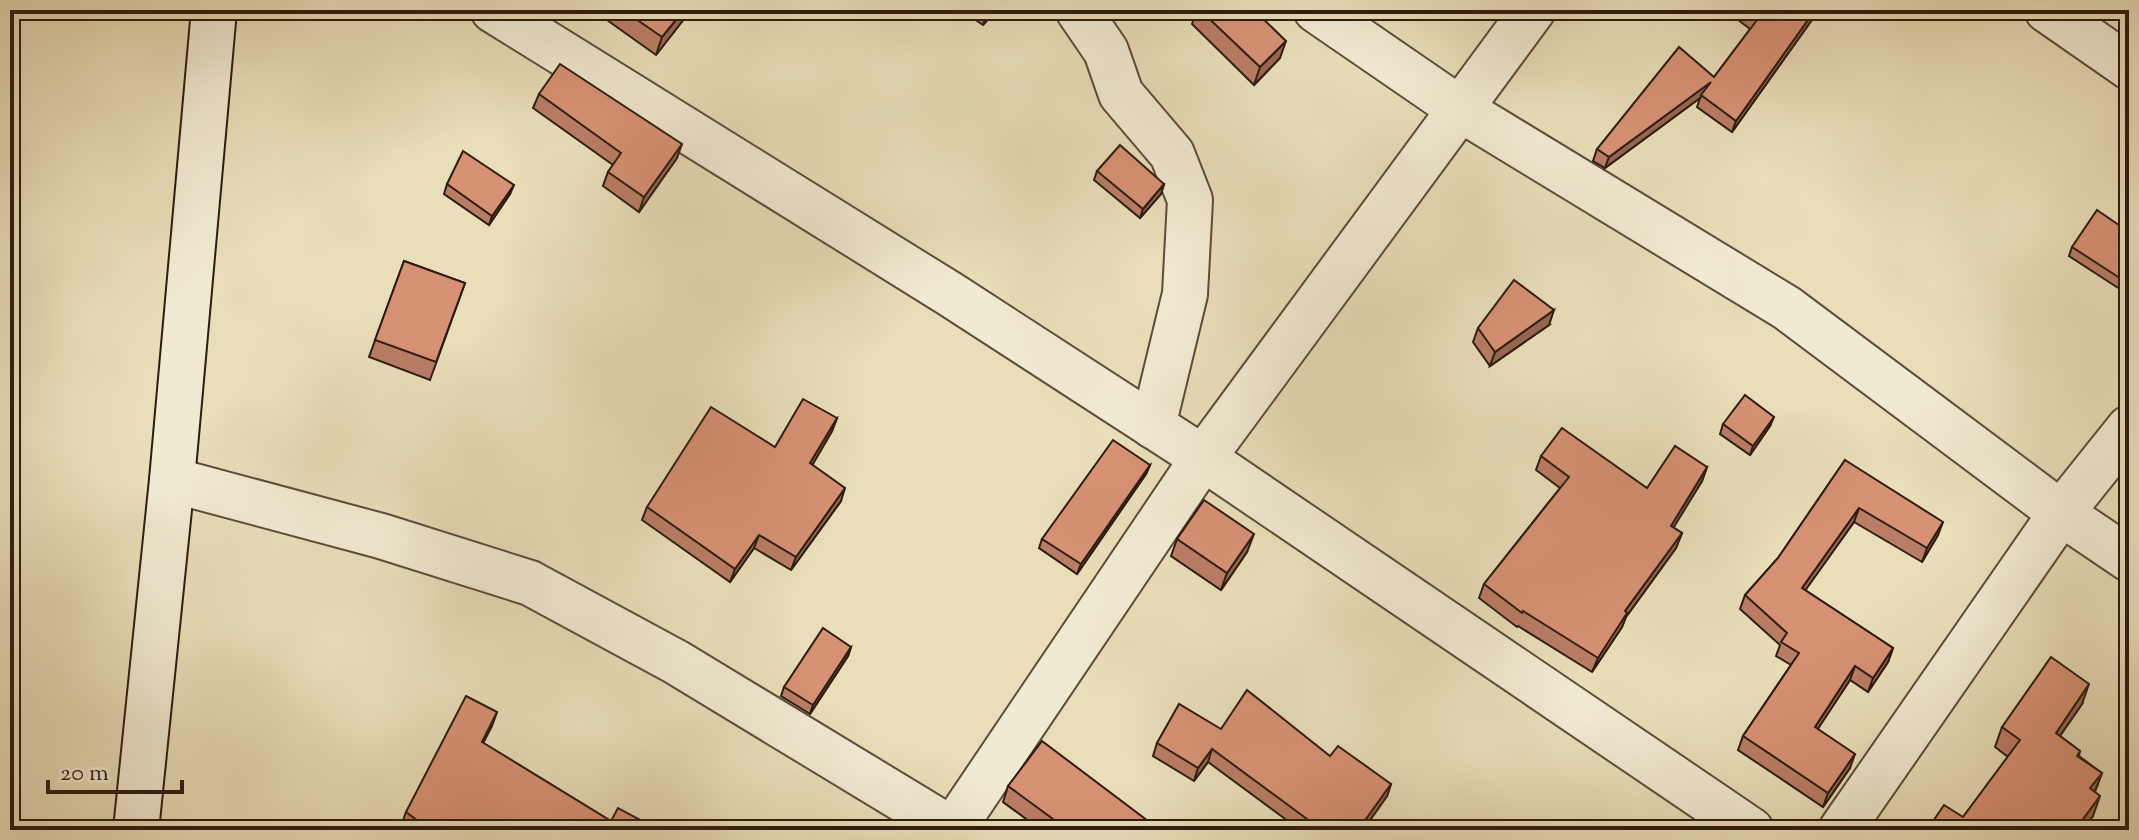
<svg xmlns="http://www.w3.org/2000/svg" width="2139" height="840" font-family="'Sorts Mill Goudy',serif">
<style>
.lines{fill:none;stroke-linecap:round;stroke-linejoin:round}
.street-casing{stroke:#5c4c3a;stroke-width:48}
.secondary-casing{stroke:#2d1c10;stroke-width:48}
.street{stroke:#f1ead2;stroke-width:44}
.secondary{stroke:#f1ead2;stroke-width:44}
.wall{fill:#b97d65;stroke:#2d1c10;stroke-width:2}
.shaded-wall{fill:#966652;stroke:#2d1c10;stroke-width:2}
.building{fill:#d79175;stroke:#2d1c10;stroke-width:2}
</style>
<rect width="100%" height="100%" fill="#e9deb9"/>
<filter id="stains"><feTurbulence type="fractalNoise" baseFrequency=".0025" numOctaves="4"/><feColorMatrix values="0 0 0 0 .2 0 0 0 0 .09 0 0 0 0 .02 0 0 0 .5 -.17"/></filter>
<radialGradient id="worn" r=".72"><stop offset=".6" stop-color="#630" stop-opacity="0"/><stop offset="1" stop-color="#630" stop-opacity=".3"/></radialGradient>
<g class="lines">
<defs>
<g id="street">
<path d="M493,10L950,294L1203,458L1751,830"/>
<path d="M1078,10L1106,51L1121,94L1172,154L1190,200L1185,294L1153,426"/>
<path d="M1316,10L1460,109L1787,308L2061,513L2129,559"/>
<path d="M2047,10L2129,67"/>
<path d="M172,480L381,536L530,583L676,662L953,830"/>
<path d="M952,830L1203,458L1533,10"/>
<path d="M1841,830L2061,513L2129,428"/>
</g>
<path id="secondary" d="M136,830L172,480L214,10"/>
</defs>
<!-- street casing -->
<use href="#street" class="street-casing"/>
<!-- secondary casing -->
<use href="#secondary" class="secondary-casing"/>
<!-- street -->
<use href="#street" class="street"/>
<!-- secondary -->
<use href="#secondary" class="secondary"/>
</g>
<!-- wall -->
<g class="wall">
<path d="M593,10H691L656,55Z"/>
<path d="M961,10H996L983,25Z"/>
<path d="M1197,10H1254L1280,58L1254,85L1192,24Z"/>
<path d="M1725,10H1817L1814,17L1732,132L1697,107L1700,98L1605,168L1593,161L1597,149L1714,77L1750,29Z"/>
<path d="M539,94L677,158L639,212L603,186L608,172L613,165L533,108Z"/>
<path d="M1097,171L1164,184L1161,194L1140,218L1094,180Z"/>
<path d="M447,184L510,194L489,225L444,194Z"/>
<path d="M2129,232V295L2069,256L2072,247Z"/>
<path d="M404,261L465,283L430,380L369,357Z"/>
<path d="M1549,325L1490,366L1473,342L1478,328Z"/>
<path d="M837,418L832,431L812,465L841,501L791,570L754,548L730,582L642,520L647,507Z"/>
<path d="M1723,424L1770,426L1750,455L1720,434Z"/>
<path d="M1541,456L1647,488L1707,467L1702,481L1673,527L1682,533L1676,548L1626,617L1622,627L1592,672L1518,626L1517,627L1479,598L1484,584L1560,488L1536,470Z"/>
<path d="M1845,460L1938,535L1922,562L1854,522L1805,590L1893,648L1888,662L1868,692L1850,680L1817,729L1850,768L1823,807L1738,750L1743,736L1791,665L1776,656L1780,645L1740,609L1745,595L1778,558Z"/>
<path d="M1150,465L1146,474L1077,574L1039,548L1042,539Z"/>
<path d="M1177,539L1247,552L1221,590L1171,556Z"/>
<path d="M851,647L848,656L810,714L781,696L784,687Z"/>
<path d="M2082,704L2060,736L2080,751L2079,756L2102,773L2095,792L2093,816L2082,830H1927L1963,817L2008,757L1995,747L2002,727Z"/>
<path d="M497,712L483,743L611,821L659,830H407L401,826L406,812Z"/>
<path d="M1221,729L1330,756L1391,784L1387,796L1363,830H1300L1208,762L1194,781L1153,756L1157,743Z"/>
<path d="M1008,786L1152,824L1150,830H1041L1003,802Z"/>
</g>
<!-- shaded-wall -->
<g class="shaded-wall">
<path d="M684,10H691L656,55L662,37Z"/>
<path d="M991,10H996L983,25L986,16Z"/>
<path d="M1815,10H1817L1814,17L1732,132L1736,121Z"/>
<path d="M1286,41L1280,58L1254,85L1260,67Z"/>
<path d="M1711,82L1700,98L1605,168L1609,157Z"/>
<path d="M682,144L677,158L639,212L644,197Z"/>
<path d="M1164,184L1161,194L1140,218L1143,209Z"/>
<path d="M514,185L510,194L489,225L492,216Z"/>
<path d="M1554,310L1549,325L1490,366L1495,352Z"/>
<path d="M1774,417L1770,426L1750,455L1753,446Z"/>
<path d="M837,418L832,431L806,476L810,463Z"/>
<path d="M1150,465L1146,474L1077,574L1081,564Z"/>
<path d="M1707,467L1702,481L1666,540L1671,526Z"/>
<path d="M845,488L841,501L791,570L796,557Z"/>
<path d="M1859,508L1854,522L1797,602L1802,588Z"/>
<path d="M1943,522L1938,535L1922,562L1927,548Z"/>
<path d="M1682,533L1676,548L1626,617L1622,627L1592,672L1598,658L1625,611Z"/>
<path d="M1254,534L1247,552L1221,590L1227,573Z"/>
<path d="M759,535L754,548L730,582L735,569Z"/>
<path d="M851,647L848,656L810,714L813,705Z"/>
<path d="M1893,648L1888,662L1868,692L1873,678Z"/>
<path d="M1855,666L1850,680L1810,741L1815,727Z"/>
<path d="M2089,684L2082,704L2048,753L2056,733Z"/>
<path d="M497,712L492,726L477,755L482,742Z"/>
<path d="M1212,749L1208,762L1194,781L1198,768Z"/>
<path d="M1855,754L1850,768L1823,807L1828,793Z"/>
<path d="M2102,773L2094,793L2090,788Z"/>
<path d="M1391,784L1387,796L1363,830H1358Z"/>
<path d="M2100,796L2093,816L2082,830H2075Z"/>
</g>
<!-- building -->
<g class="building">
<path d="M623,10H684L662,37Z"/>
<path d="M978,10H991L986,16Z"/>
<path d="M1200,10H1254L1286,41L1260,67Z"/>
<path d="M1744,10H1815L1736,121L1701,95L1711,82L1609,157L1597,149L1679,47L1714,77L1757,20Z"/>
<path d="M560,64L682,144L644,197L608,172L621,153L539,94Z"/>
<path d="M1120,145L1164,184L1143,209L1097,171Z"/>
<path d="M463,151L514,185L492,216L447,184Z"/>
<path d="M2097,210L2129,232V284L2072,247Z"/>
<path d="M404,261L465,283L436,362L375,340Z"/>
<path d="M1514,280L1554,310L1495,352L1478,328Z"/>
<path d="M1745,395L1774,417L1753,446L1723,424Z"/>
<path d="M803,399L837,418L810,463L845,488L796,557L759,535L735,569L647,507L711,407L775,447Z"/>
<path d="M1562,428L1647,488L1675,446L1707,467L1671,526L1682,533L1625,611L1627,613L1598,658L1523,611L1522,613L1484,584L1569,477L1541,456Z"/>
<path d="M1113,440L1150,465L1081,564L1042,539Z"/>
<path d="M1845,460L1943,522L1927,548L1859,508L1802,588L1893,648L1873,678L1855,666L1815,727L1855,754L1828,793L1743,736L1799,653L1781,642L1787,633L1745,595L1778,558Z"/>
<path d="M1204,500L1254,534L1227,573L1177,539Z"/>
<path d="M823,628L851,647L813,705L784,687Z"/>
<path d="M2051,657L2089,684L2056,733L2080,751L2077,756L2102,773L2090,788L2100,796L2075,830L2070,827L2068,830H1927L1944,805L1963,817L2020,740L2002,727Z"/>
<path d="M1247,690L1330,756L1338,746L1391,784L1358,830H1322L1212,749L1198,768L1157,743L1179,704L1221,729Z"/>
<path d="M466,696L497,712L482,742L611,821L618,808L659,830H430L406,812Z"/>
<path d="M1042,741L1152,824L1148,830H1068L1008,786Z"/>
<path d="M1652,823L1674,830H1650Z"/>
</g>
<!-- margin -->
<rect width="2139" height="840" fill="none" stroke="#e9deb9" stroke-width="40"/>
<rect x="12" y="12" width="2115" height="816" fill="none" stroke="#2d1c10" stroke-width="4"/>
<rect x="20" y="20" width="2099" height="800" fill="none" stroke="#2d1c10" stroke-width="2"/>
<!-- scale -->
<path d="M48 780v12h134v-12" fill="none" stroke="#2d1c10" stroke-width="4"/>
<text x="60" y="780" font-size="24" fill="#2d1c10" stroke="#f1ead2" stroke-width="6" paint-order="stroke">20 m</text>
<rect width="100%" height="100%" filter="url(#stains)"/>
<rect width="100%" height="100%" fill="url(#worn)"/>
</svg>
